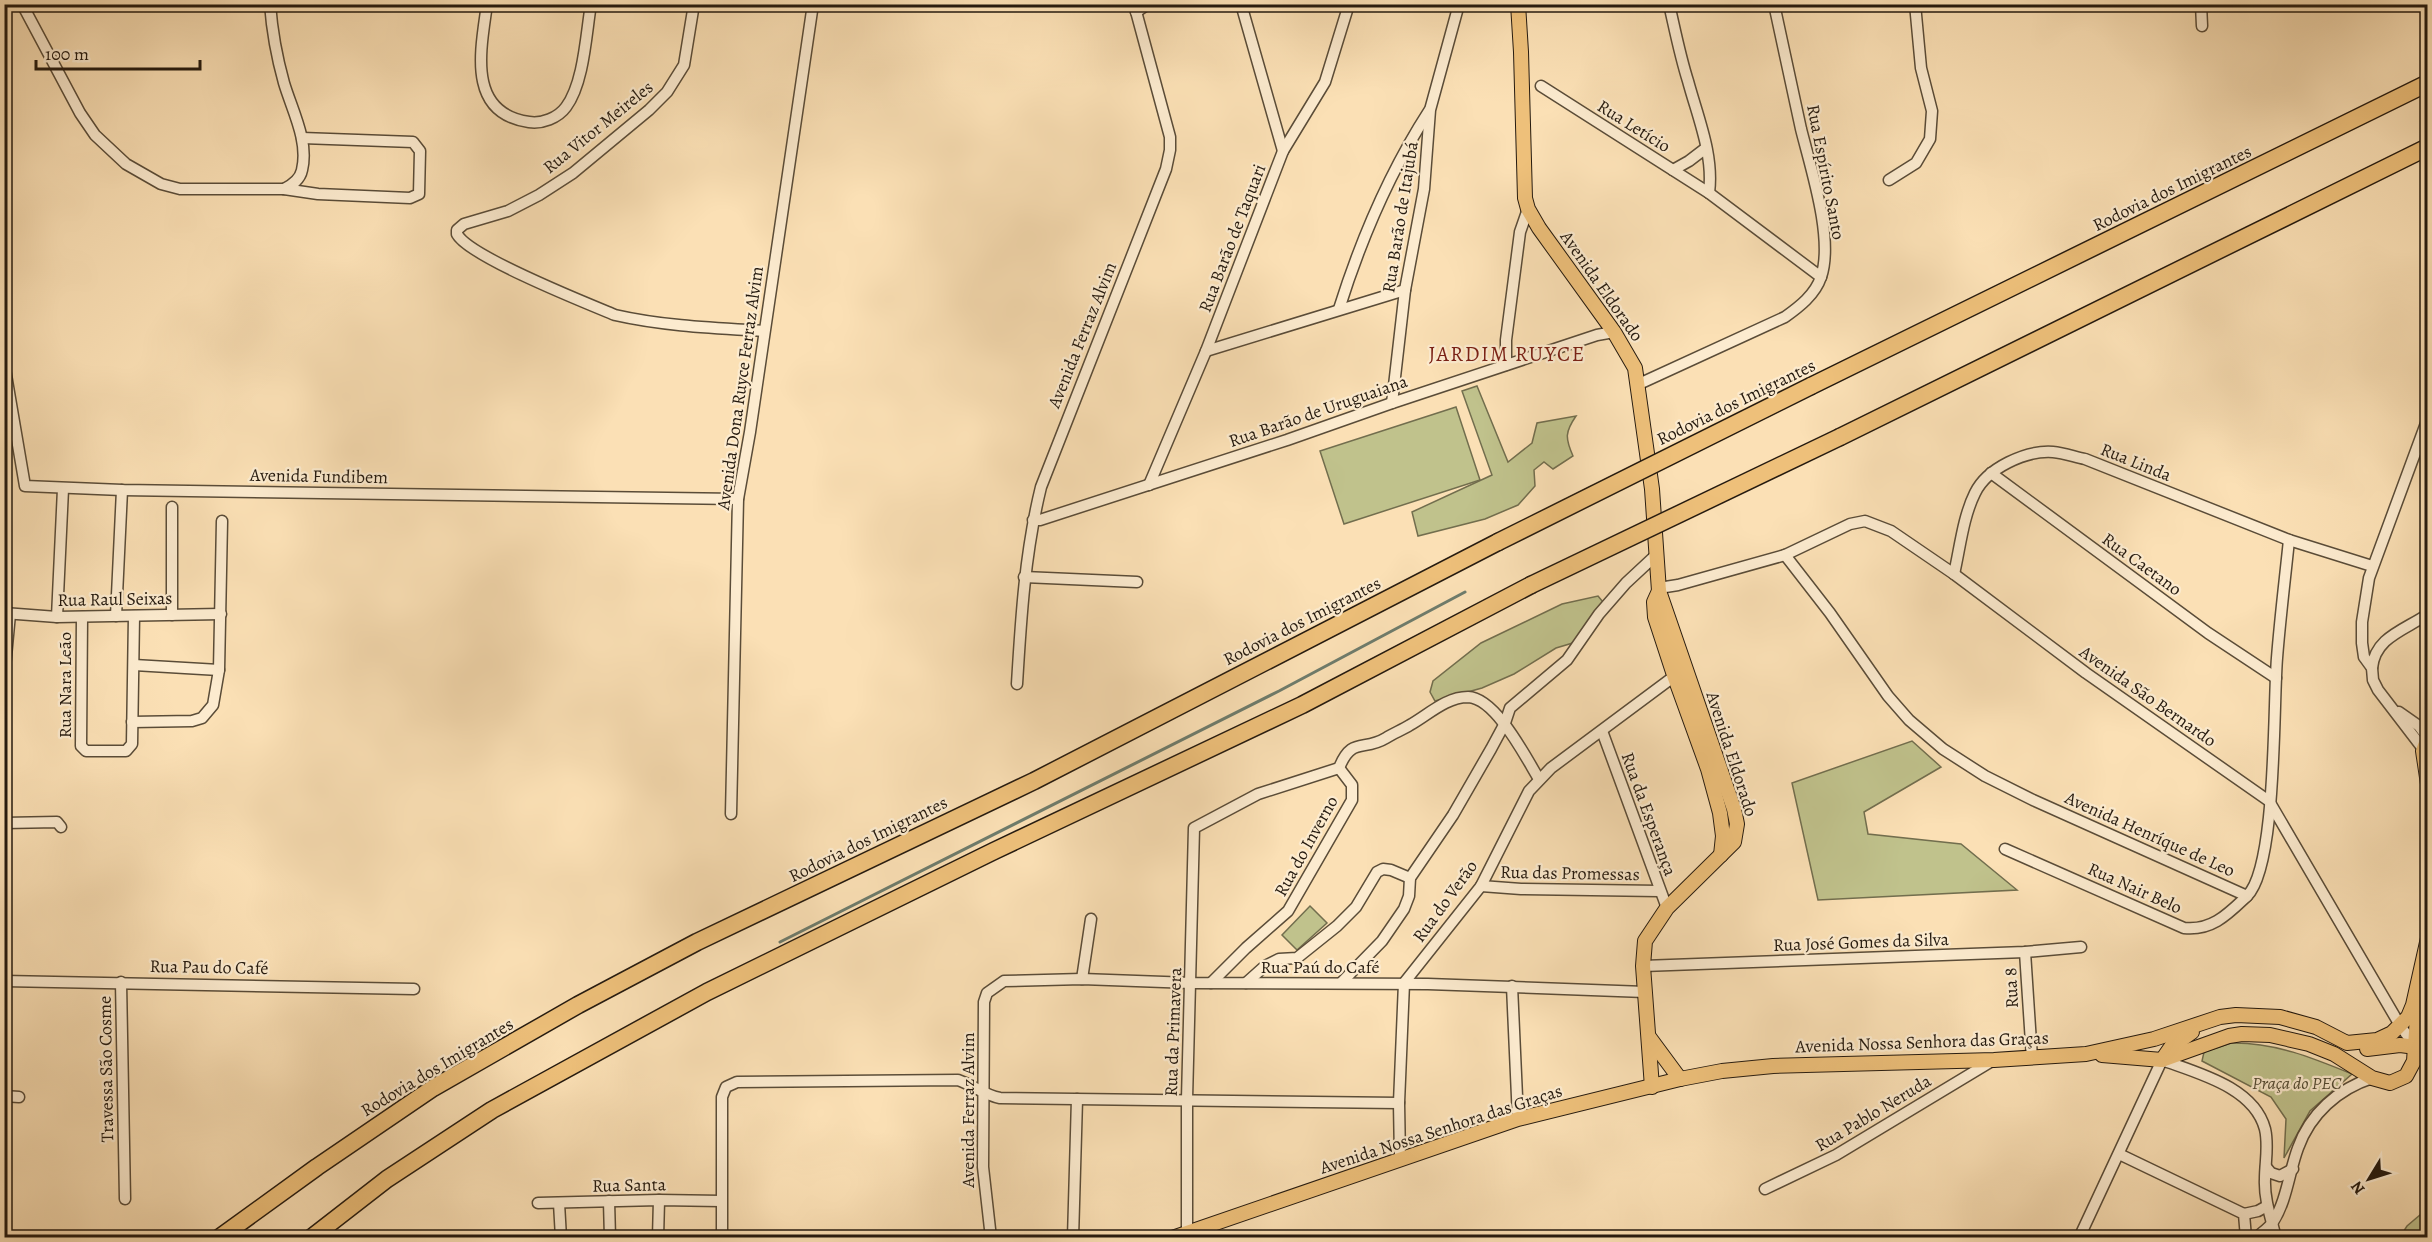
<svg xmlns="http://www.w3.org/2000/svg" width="2432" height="1242" font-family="Alegreya,serif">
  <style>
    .green { fill: #c0c28c; stroke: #726e4e; stroke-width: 1.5 }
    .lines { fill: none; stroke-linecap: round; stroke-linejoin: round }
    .stream { stroke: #6e7c6c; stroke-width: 3 }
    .minor-casing { stroke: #5a4c38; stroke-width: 13 }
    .major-casing { stroke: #251a0f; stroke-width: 16 }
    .highway-casing { stroke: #251a0f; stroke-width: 19 }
    .minor { stroke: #fcebcf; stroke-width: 10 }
    .major { stroke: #eec07a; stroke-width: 14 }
    .highway { stroke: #eec07a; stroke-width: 16 }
    .highway-bridge-casing { stroke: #251a0f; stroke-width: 19; stroke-linecap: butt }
    .highway-bridge { stroke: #eec07a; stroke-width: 16 }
    .labels { text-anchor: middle; stroke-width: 4.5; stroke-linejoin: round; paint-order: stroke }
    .street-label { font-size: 18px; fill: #251a0f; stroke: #fcebcf }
    .park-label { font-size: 18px; font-style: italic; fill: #544c34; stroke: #fcebcf }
    .quarter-label { font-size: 21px; letter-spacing: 1.5px; fill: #7a1f14; stroke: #fcebcf }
  </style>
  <rect width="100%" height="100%" fill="#fbe0b5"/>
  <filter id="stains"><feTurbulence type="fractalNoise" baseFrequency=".00333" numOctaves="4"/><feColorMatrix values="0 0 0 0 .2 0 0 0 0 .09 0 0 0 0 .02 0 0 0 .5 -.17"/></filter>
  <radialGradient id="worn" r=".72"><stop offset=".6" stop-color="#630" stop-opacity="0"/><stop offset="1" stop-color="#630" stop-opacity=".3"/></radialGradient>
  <g class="green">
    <path d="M1477,386L1508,462L1532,443L1537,423L1576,416C1565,432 1565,438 1573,456L1553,469L1544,462L1534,470L1535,486L1518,505L1485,519L1418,536L1412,512L1492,475L1462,391Z"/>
    <path d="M1456,407L1480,480L1344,524L1320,451Z"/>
    <path d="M1598,596L1603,602L1576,642L1556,648L1514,674L1482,688L1435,701L1430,692L1433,681L1481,643L1562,604Z"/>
    <path d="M1912,741L1941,767L1864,812L1868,834L1961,844L2017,890L1818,900L1792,783Z"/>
    <path d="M1310,906L1327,923L1297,950L1282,935Z"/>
    <path d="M2231,1043C2274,1042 2313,1058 2352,1074L2310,1111L2284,1158L2286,1119L2271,1097L2202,1061L2204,1052Z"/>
    <path d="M2427,1209V1237H2400L2407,1226Z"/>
  </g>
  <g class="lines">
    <path class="stream" d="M780,942L1279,691L1465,592"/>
    <defs>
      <g id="minor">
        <path d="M22,4L80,113L95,135L126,164L161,184L180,189H284L318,194L410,198L419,194L420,151L413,142L302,138"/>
        <path d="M270,4C272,31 277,58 284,83C292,110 309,141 302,170C300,180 292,185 284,189"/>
        <path d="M487,4C481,49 466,113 529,122C542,124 558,118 566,107C584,83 586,34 591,4"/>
        <path d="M694,4L684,65L667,92L649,110L573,173L539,195L508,211L464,224L457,230V234C468,256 586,303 615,315C663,326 714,328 764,331"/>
        <path d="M1241,4L1283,151"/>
        <path d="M1669,4C1675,30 1680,56 1688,81C1698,118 1714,155 1709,193"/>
        <path d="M2201,4L2202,26"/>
        <path d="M1136,12L1148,4"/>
        <path d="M1541,86L1709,193L1821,277"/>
        <path d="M1673,170L1689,161L1706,148"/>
        <path d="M1889,180L1916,163L1930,139L1932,111L1921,68L1915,4"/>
        <path d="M1339,309C1361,239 1389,173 1429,111"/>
        <path d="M1206,351L1405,290"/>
        <path d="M4,363L25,486L122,490L738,499"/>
        <path d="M1506,365V340L1520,232L1528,209"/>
        <path d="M1639,384L1785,317C1799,307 1815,295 1821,277C1834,239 1811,169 1801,129C1792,88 1783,46 1774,4"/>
        <path d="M1392,403L1405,290L1424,189L1430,110L1459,4"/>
        <path d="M1991,473L2208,633L2276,678"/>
        <path d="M1149,485L1206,351L1283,151L1325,82L1349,4"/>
        <path d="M172,507V615"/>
        <path d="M1033,520H1040L1287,440L1392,403L1597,335L1614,332"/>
        <path d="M1785,555L1830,613L1888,696L1909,720L1943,749L1985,776L2033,800L2247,896C2277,867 2273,706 2277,658C2280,619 2285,579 2289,540"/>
        <path d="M1954,574C1960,548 1963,517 1975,493C1987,468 2026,450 2053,452C2064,453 2075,457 2085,459L2289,540L2372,566"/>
        <path d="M1024,577L1137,582"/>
        <path d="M1659,588L1678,585L1785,555L1850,524L1865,521L1891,531L1954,574L2086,673L2269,801L2401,1027L2416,1047L2428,1049"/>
        <path d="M4,613L57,617L221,614"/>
        <path d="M116,616L122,490"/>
        <path d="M57,617L63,489"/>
        <path d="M82,617L81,746L86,751H126L132,744L134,616"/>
        <path d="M134,665L219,670"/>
        <path d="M2372,668C2375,637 2405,630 2428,614"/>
        <path d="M4,678L10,614"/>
        <path d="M1017,684C1021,617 1025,552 1041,487L1166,169L1170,150V137L1134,4"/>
        <path d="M2399,712L2419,726L2428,738"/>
        <path d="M132,722L192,721L202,718L213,705L219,670L222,521"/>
        <path d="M1602,731L1667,908"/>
        <path d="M2427,754L2378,690L2373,680L2372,668L2364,657L2362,643V622L2369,578L2428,418"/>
        <path d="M731,814L738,499L750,432L813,4"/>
        <path d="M4,823L57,822L61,827"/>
        <path d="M2005,849L2184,928C2212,931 2228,914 2247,896"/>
        <path d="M1481,886L1521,889L1659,891"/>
        <path d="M2025,952L2032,1058"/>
        <path d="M1643,966L2025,952L2081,947"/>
        <path d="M1082,979L1091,919"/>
        <path d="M4,981L414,989"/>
        <path d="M121,982L125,1199"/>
        <path d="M1211,983L1246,948L1288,911L1352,800V785L1339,768"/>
        <path d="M1246,983L1265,966L1279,959L1297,958L1337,926L1356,907L1377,872L1383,869L1391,870L1410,878"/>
        <path d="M1341,983L1382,941L1404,909L1409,896L1410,878L1453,815L1491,749L1505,723L1510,708L1567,660L1599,614L1626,583L1655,556"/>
        <path d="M1512,986L1518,1119"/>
        <path d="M4,1096L19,1097"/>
        <path d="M2119,1154L2244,1214L2246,1238"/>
        <path d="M1400,1159L1399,1103L1404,983L1481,886L1529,791L1551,768L1680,672"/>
        <path d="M2266,1167L2271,1173L2280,1176L2293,1169"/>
        <path d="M1765,1189L1836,1155L1992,1061"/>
        <path d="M609,1201L610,1238"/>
        <path d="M538,1203L659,1200L721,1201"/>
        <path d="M559,1203L561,1238"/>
        <path d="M2244,1214L2258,1211L2267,1206"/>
        <path d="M1187,1232V1099L1194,828L1258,794L1339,768C1352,736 1363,752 1386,738C1394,733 1402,730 1410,725C1428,715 1446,697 1468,697C1496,698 1526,758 1539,779"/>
        <path d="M658,1238L659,1200"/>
        <path d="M722,1238V1097L726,1087L737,1082L958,1080C973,1085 984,1095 1000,1098L1399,1103"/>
        <path d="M991,1238L983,1167L984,1002L987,993L1004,981L1082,979L1191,983L1428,984L1645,992"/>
        <path d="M1073,1238L1077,1099"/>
        <path d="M2079,1238L2162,1060C2197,1073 2254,1087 2265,1129C2269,1146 2265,1162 2265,1179C2264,1199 2271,1218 2276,1238"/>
        <path d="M2256,1238C2261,1233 2269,1228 2273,1222C2287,1200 2289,1172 2298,1148C2310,1114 2338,1089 2372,1078"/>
      </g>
      <g id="major">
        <path d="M1518,4L1521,52L1525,198L1528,209L1539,228L1614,332L1635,368L1652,489L1659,591L1734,809L1737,824L1734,842L1667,908L1645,941L1643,966L1652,1087"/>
        <path d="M1659,591L1654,602L1655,617L1674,675L1708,769L1720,813L1723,836L1721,855"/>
        <path d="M2428,738L2423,751L2428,784"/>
        <path d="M1649,1037L1680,1079"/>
        <path d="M2367,1049L2400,1045L2416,1047"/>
        <path d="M2102,1055L2162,1060L2229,1036L2242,1034L2270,1035L2309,1044L2334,1054L2372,1078L2390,1083L2406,1076L2414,1061L2418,1002"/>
        <path d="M2162,1060L2171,1047L2192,1032"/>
        <path d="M1172,1238L1518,1119L1680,1079L1722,1071L1773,1066L1994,1060L2086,1054L2154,1039L2220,1017L2236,1015L2280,1017L2316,1027L2347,1043L2377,1040L2392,1033L2408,1017L2413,1005L2428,938"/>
      </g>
      <g id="highway">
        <path d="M1811,386L2428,83"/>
        <path d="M1840,437L2428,147"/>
        <path d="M219,1238L317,1167L433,1088L578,1005L697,942L1034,781L1498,542"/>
        <path d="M311,1238L387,1179L492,1110L707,992L994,851L1302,705L1531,585"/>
      </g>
    </defs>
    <use href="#minor" class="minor-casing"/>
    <use href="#major" class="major-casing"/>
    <use href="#highway" class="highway-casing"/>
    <use href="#minor" class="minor"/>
    <use href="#major" class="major"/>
    <use href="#highway" class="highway"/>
    <defs>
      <g id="highway-bridge">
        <path d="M1498,542L1811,386"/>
        <path d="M1531,585L1840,437"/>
      </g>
    </defs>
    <use href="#highway-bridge" class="highway-bridge-casing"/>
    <use href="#highway-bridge" class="highway-bridge"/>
  </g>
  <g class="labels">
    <g class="street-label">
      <text transform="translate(1634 126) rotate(32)" y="6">Rua Letício</text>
      <text transform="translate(598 127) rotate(-39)" y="6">Rua Vitor Meireles</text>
      <text transform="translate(1826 172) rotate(79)" y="6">Rua Espírito Santo</text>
      <text transform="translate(2172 188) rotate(-26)" y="6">Rodovia dos Imigrantes</text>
      <text transform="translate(1400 217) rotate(-81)" y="6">Rua Barão de Itajubá</text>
      <text transform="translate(1232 238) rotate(-69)" y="6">Rua Barão de Taquari</text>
      <text transform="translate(1602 286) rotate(55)" y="6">Avenida Eldorado</text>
      <text transform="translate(1082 335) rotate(-68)" y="6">Avenida Ferraz Alvim</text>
      <text transform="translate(740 388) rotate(-82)" y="6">Avenida Dona Ruyce Ferraz Alvim</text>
      <text transform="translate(1736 402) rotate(-26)" y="6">Rodovia dos Imigrantes</text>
      <text transform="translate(1318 411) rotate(-19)" y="6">Rua Barão de Uruguaiana</text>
      <text transform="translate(2136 462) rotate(22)" y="6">Rua Linda</text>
      <text transform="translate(319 476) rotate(1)" y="6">Avenida Fundibem</text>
      <text transform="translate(2142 564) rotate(36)" y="6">Rua Caetano</text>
      <text transform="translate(115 599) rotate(-1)" y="6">Rua Raul Seixas</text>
      <text transform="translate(1302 621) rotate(-27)" y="6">Rodovia dos Imigrantes</text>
      <text transform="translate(65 685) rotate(-90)" y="6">Rua Nara Leão</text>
      <text transform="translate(2148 696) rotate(35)" y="6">Avenida São Bernardo</text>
      <text transform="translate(1732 754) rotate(72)" y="6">Avenida Eldorado</text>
      <text transform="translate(1649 814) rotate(70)" y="6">Rua da Esperança</text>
      <text transform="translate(2150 834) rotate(24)" y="6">Avenida Henríque de Leo</text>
      <text transform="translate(868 839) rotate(-26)" y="6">Rodovia dos Imigrantes</text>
      <text transform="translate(1306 846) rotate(-61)" y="6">Rua do Inverno</text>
      <text transform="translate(1570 873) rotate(1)" y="6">Rua das Promessas</text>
      <text transform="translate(2135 888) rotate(24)" y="6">Rua Nair Belo</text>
      <text transform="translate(1445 901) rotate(-54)" y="6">Rua do Verão</text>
      <text transform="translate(1861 942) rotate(-2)" y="6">Rua José Gomes da Silva</text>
      <text transform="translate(209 967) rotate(1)" y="6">Rua Pau do Café</text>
      <text x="1320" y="973">Rua Paú do Café</text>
      <text transform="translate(2011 988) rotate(-93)" y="6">Rua 8</text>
      <text transform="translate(1173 1032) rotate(-88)" y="6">Rua da Primavera</text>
      <text transform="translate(1922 1042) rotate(-2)" y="6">Avenida Nossa Senhora das Graças</text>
      <text transform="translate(437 1067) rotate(-31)" y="6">Rodovia dos Imigrantes</text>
      <text transform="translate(106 1069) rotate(-91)" y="6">Travessa São Cosme</text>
      <text transform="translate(968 1110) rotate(-90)" y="6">Avenida Ferraz Alvim</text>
      <text transform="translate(1873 1113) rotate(-31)" y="6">Rua Pablo Neruda</text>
      <text transform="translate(1441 1129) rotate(-18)" y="6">Avenida Nossa Senhora das Graças</text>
      <text transform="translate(629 1185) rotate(-1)" y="6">Rua Santa</text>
    </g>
    <g class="park-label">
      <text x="2297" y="1089">Praça do PEC</text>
    </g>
    <g class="quarter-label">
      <text x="1507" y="361">JARDIM RUYCE</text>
    </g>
  </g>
  <rect width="2432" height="1242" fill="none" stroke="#fbe0b5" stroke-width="24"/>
  <rect x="6" y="6" width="2420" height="1230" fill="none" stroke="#251a0f" stroke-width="3"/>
  <rect x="12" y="12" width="2408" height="1218" fill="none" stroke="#251a0f" stroke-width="1.5"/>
  <g transform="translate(2369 1179) rotate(232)" stroke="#fcebcf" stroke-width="4.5" paint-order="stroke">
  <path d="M0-4.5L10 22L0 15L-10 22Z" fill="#251a0f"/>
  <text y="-9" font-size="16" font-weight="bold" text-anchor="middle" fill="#251a0f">N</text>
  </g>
  <path d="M36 60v9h164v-9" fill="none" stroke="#251a0f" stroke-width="3"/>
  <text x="45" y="60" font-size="18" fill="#251a0f" stroke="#fcebcf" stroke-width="4.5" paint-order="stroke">100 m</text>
  <rect width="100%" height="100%" filter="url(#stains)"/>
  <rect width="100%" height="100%" fill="url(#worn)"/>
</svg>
